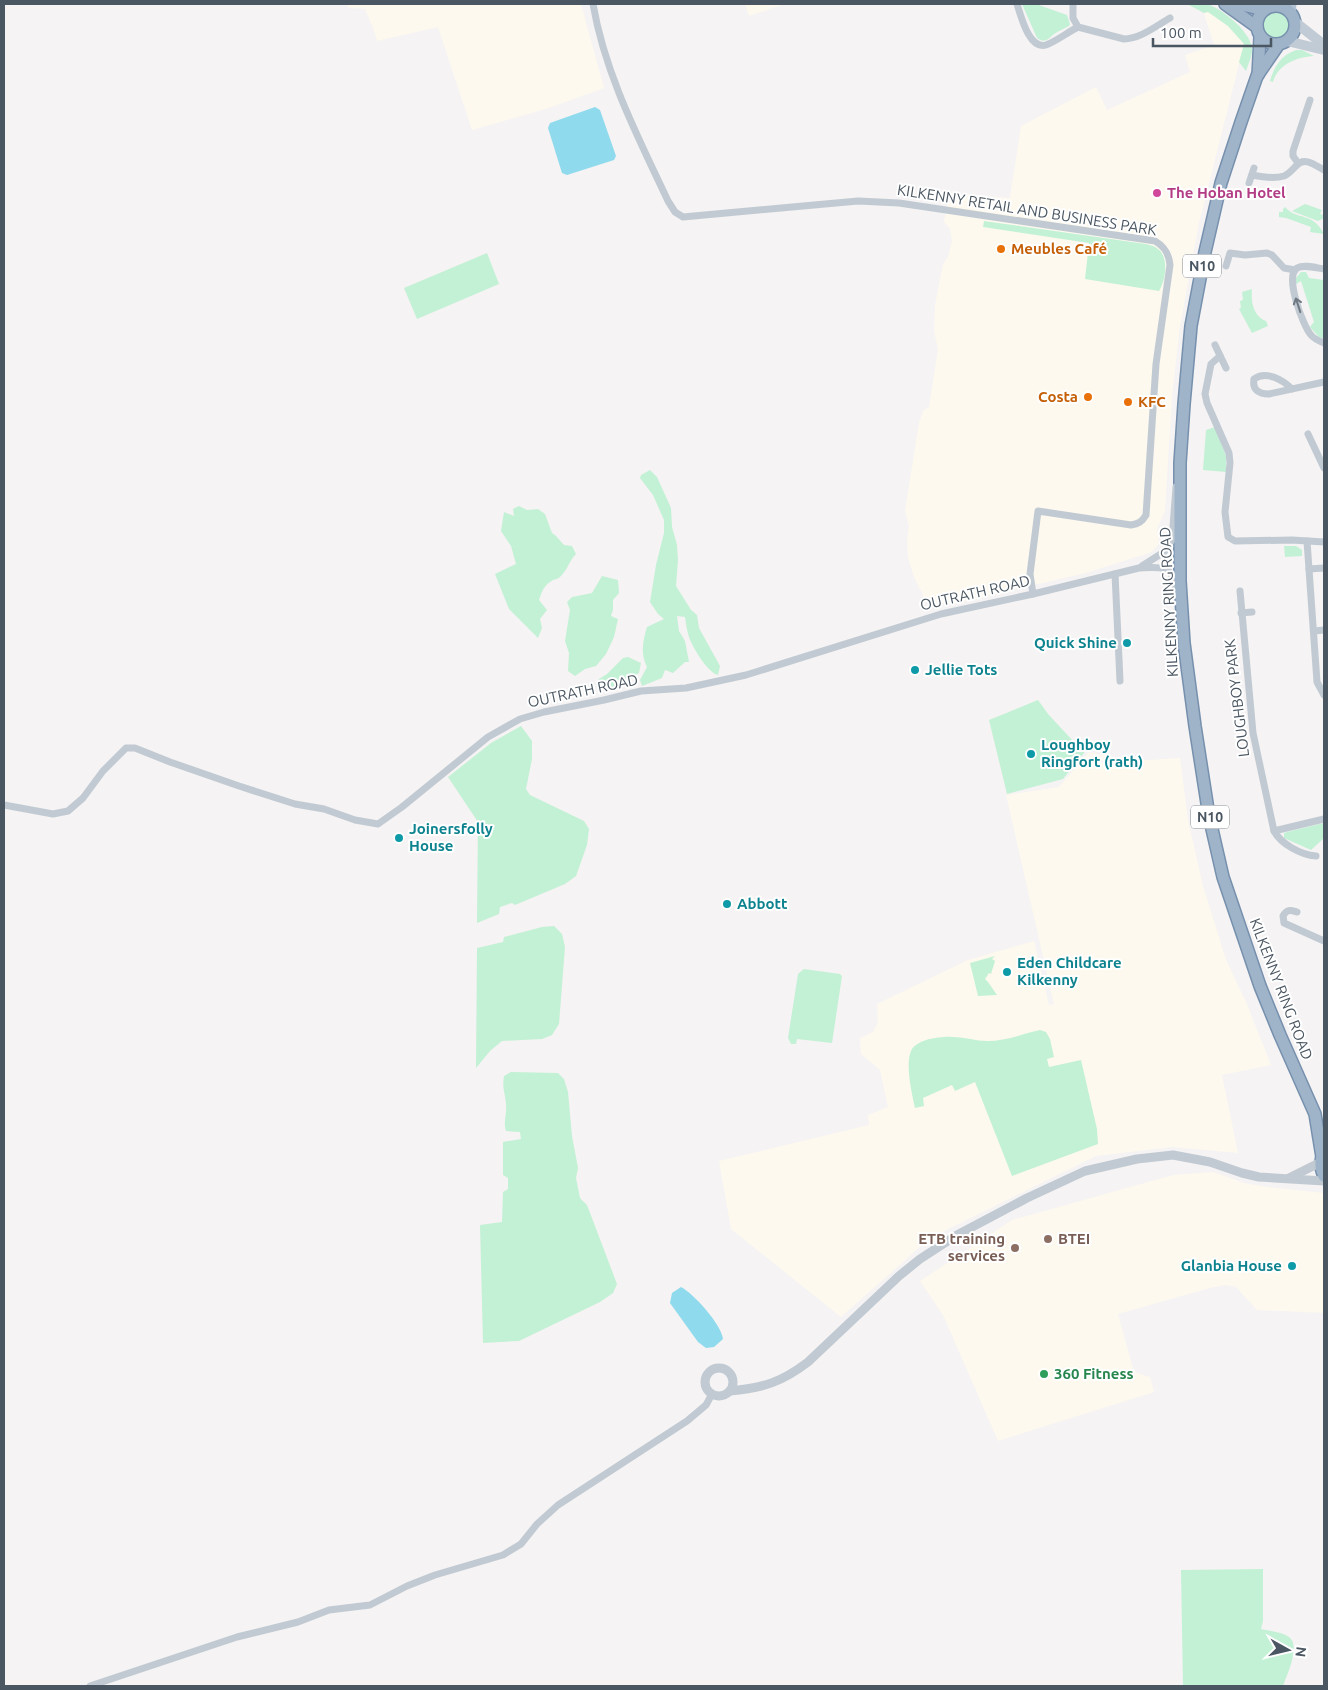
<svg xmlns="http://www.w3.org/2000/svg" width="1328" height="1690" font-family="Ubuntu,sans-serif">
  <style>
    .commercial { fill: #fdf9ef }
    .green { fill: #c3f1d5 }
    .water { fill: #90daee }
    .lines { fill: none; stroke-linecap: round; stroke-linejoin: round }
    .trunk-casing { stroke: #7690ad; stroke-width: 14 }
    .minor { stroke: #c1cad2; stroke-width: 7 }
    .tertiary { stroke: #c1cad2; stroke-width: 9 }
    .secondary { stroke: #c1cbd6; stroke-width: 10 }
    .primary { stroke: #b3c2d1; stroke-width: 11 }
    .trunk { stroke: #9fb4c9; stroke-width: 11 }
    .oneway { stroke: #6e7983 }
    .hotel-dot { fill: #d1479c; stroke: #fff; stroke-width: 2 }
    .food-dot { fill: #e8710a; stroke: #fff; stroke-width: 2 }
    .culture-dot { fill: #0f9aa8; stroke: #fff; stroke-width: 2 }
    .education-dot { fill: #8d6e63; stroke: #fff; stroke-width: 2 }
    .leisure-dot { fill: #2e9e5b; stroke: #fff; stroke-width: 2 }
    .labels { text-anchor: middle; stroke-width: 4; stroke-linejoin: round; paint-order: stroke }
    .shield { fill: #fff; stroke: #808990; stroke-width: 1 }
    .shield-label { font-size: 14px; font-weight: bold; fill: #4a5661 }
    .hotel-label { font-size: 15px; font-weight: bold; fill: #b23c85; stroke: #fff; text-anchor: start }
    .street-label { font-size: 15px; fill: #4a5661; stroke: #fff }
    .food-label { font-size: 15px; font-weight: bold; fill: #c56008; stroke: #fff; text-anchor: start }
    .culture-label { font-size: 15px; font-weight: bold; fill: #0d838f; stroke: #fff; text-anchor: start }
    .education-label { font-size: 15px; font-weight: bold; fill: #785e54; stroke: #fff; text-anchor: end }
    .leisure-label { font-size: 15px; font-weight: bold; fill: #27864d; stroke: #fff; text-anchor: start }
  </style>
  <rect width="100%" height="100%" fill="#f5f3f3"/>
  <g class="commercial">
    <path d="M346,4H581L604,88L549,108L472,130L438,27L377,41L374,30L365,9L349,8Z"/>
    <path d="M745,4H785L749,16Z"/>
    <path d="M1208,12L1228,26L1244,44L1199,223L1180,326L1172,396L1165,511L1157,529L1159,535L1158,545L1152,552L1086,573L953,604L924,602L922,593L914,577L908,557L907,541L909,526L905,511L919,423L923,411L929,407L938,349L934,331L935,305L943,264L948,257L952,241L950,229L944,222L948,194L1010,198L1021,126L1096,87L1107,110L1190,72L1185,55L1214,45L1204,13Z"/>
    <path d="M1089,752L1133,761L1180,758L1188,820L1203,886L1226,960L1246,1002L1271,1065L1222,1075L1238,1153L1172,1147L1096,1156L930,1238L841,1317L731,1229L719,1161L869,1125L868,1115L888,1107L880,1070L861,1054L860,1038L873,1032L878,1022L877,1004L968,960L1034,941L1049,1005L1054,1004L1006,795L1059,787Z"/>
    <path d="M1213,1172L1244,1183L1268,1187L1324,1193V1313L1257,1310L1236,1287L1226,1285L1210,1288L1118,1314L1133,1369L1137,1373L1150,1377L1154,1392L998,1441L943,1315L920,1281L1012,1220L1173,1175Z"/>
  </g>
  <g class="green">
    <path d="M1022,4H1036L1067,15L1070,24L1069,26C1064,29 1058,31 1054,34C1048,39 1045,44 1037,38Z"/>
    <path d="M1187,4C1194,4 1202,2 1207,4C1223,9 1254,34 1252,52C1251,58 1248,65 1246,71L1239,62L1244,44L1228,26L1208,12L1204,13Z"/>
    <circle cx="1276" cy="24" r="15"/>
    <path d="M1296,50H1302L1314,56C1297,57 1278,64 1273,82L1270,81C1274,67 1281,55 1296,50Z"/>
    <path d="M1305,204L1322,210L1320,214L1324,215V218L1318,221L1292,211Z"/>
    <path d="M1285,207C1297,221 1312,211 1324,234L1310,232L1311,227L1286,218L1279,217V212H1283V209Z"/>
    <path d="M984,221L1146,244C1149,245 1155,246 1158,249C1169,257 1166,280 1159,291L1085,279L1089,243L983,227Z"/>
    <path d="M487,253L499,284L417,319L404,288Z"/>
    <path d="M1301,272H1306L1309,278L1324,280V339L1319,337L1310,327L1314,322L1301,281L1296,284V278Z"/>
    <path d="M1252,289C1251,302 1253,316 1266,321L1268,326L1252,333L1239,309L1241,308L1240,301L1243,300L1242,292Z"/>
    <path d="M1215,427L1226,456V472L1203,470L1206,430Z"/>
    <path d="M650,470L657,477L671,508L672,527L677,545L678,560L676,586L691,610L697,615L699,628L720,666L718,675C707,672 693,648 689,637C687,631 686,624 685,617L677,616L679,631L685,641L689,662H685L673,673L665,670L662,678L642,686L640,680L647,667C640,653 643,641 647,627L664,619L658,614L650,602L656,565L664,533V520L653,495L640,478L641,475Z"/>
    <path d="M519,506L527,510L538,509L545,514L552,533L556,536L564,545L572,546L576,554C569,561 567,571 560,577C558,579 555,579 553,580C544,585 542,591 539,600L547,610L540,619L542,628L538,638L509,609L495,574L516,564L511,546L501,531L504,512L514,516L513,509Z"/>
    <path d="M1284,546H1296L1302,550V556L1285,557Z"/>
    <path d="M602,576L618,580L619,593L613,600V610L611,616L618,619L614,637L606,654L596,666L585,669L575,676L568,671L569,653L565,641L570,610L567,602L572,597L592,593Z"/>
    <path d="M628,657L641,663L639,673C633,676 631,681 626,684C620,688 609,689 602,691L596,686L599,679L607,674L623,658Z"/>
    <path d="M1038,700L1048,714L1074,742L1088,748L1063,779L1007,794L989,720Z"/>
    <path d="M521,726L532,741V759L526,789L530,795L584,821L589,829L587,845L576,876L565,884L515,905L512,903L500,907L499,914L477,923L478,822L448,777L491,743Z"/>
    <path d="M1324,823V838L1311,850L1284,838V833L1287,832Z"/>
    <path d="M554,926L562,934L565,947L559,1024L552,1035L542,1039L502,1041L490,1051L476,1068L477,948L503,942L504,937L542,927Z"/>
    <path d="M995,956L992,959L995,961L991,974L989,973L985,979L988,982L997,995L978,996L970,963Z"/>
    <path d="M804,969L840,974L842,976L832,1043L797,1039L796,1044H791L788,1038L798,974Z"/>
    <path d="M1040,1030L1046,1032L1050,1039L1054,1057L1047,1059L1049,1067L1081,1060L1097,1129L1098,1144L1012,1176L975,1082L955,1091L952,1085L923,1098L924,1106L915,1108C912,1094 905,1065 911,1051C916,1039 942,1036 953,1037C965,1037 976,1041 987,1041C1006,1041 1022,1034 1040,1030Z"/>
    <path d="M511,1072L558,1073L564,1079L568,1092L572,1136L578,1168L576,1178L580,1198L587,1205L617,1284L613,1293L600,1302L519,1341L483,1343L480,1225L502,1222L503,1192L508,1189V1178L503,1175V1142L521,1139L520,1132L506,1131C503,1122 507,1114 506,1104C505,1092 502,1089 504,1076Z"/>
    <path d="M1263,1569V1621L1261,1629C1269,1631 1282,1632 1289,1637C1301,1646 1287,1674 1283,1686H1183L1181,1570Z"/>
  </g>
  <g class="water">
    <path d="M595,107L600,110L616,156L614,160L567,175L562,173L548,128L550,123Z"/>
    <path d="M681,1287C694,1294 721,1324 723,1339L714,1347L706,1348L698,1342L670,1303L672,1293Z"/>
  </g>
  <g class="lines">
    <defs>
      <g id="trunk">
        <path d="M1225,4L1257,27"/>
        <path d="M1238,4L1264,10"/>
        <circle cx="1276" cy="25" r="19"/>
        <path d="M1279,44L1257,76L1241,122L1221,183L1205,252L1191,326L1184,404L1180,463V581L1184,643L1195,726L1209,816L1223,877L1260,986L1280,1035L1315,1114L1322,1157"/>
        <path d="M1258,75L1260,37"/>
        <path d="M1324,1153C1320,1160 1320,1168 1324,1176"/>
      </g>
    </defs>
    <use href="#trunk" class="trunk-casing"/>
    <g class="minor">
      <path d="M593,4C605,74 638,137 668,201L675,212L683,217L858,201L899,203L1155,241C1165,247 1169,254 1170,265L1156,364L1146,515C1142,522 1138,524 1131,525L1038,511L1030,574L1033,594"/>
      <path d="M1017,4C1021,16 1029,50 1046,45C1057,41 1068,32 1078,27"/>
      <path d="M1073,4V18L1078,27L1124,39C1140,39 1156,26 1170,18"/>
      <path d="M1298,163L1293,156V151L1310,100"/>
      <path d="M1252,175C1262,177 1274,179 1284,176C1289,174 1292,170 1296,166C1304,156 1315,165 1324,170"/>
      <path d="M1249,183L1254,168"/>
      <path d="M1226,266L1230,253L1245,255L1267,253L1272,255L1284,268L1295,270"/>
      <path d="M1324,269C1317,268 1304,264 1297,268C1284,276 1303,326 1311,335C1314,339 1319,341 1324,343"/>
      <path d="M1215,345L1226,368"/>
      <path d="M1220,356L1211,364L1205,394L1207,403L1229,453L1230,463L1225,512L1228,537L1235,541L1292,540L1324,542"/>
      <path d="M1292,389C1283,380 1266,370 1254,379C1252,390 1259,394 1269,394L1324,382"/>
      <path d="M1308,434L1324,468"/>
      <path d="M1307,541L1317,682L1324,695"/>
      <path d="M1142,566L1164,552L1172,540L1176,487"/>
      <path d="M1309,569L1324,568"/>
      <path d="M1115,574L1120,681"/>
      <path d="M1240,591L1253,733L1274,831C1281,844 1301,855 1316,856"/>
      <path d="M1241,613L1252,612"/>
      <path d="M1314,631L1324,630"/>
      <path d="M4,805L53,814L68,811L83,798L103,771L126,748H135L170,762L239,786L295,804L324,809L355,820L378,824L402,807L488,737L520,719L544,712L604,700L641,691L686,688L746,675L941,614L1033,594L1139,568C1158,567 1174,564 1175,588"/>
      <path d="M1274,831L1324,819"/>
      <path d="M1297,912C1290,910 1287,909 1283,916L1284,923L1324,941"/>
      <path d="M90,1686L237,1637L298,1622L329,1610L370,1605L407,1586L435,1575L503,1555L521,1544L537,1524L558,1505L687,1421L706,1405L712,1394"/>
    </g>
    <g class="tertiary">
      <path d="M1289,1178L1321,1162"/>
      <circle cx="719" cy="1382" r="14"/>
      <path d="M730,1391C763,1388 782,1382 808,1362L899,1276L920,1259L957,1235L1027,1198L1085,1171L1137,1159L1173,1155L1210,1162L1242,1173L1259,1177L1324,1181"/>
    </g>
    <g class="secondary">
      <path d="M1295,22L1324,45"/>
      <path d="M1287,41L1324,50"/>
    </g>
    <g class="primary">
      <path d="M1272,6L1274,4"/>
      <path d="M1290,12L1291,4"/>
    </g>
    <use href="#trunk" class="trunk"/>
  </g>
  <defs><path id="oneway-shaft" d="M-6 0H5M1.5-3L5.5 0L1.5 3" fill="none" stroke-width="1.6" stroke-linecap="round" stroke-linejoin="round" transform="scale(1.25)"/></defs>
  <use class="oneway" href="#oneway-shaft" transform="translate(1298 305) rotate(-108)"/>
  <circle class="hotel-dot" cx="1157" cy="193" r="5"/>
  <g class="food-dot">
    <circle cx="1001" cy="249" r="5"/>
    <circle cx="1088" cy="397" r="5"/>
    <circle cx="1128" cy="402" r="5"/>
  </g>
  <g class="culture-dot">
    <circle cx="1127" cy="643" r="5"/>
    <circle cx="915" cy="670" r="5"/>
    <circle cx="1031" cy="754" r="5"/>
    <circle cx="399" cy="838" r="5"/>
    <circle cx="727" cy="904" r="5"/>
    <circle cx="1007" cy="972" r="5"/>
    <circle cx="1292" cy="1266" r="5"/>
  </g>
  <g class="education-dot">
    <circle cx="1048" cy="1239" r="5"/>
    <circle cx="1015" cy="1248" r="5"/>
  </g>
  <circle class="leisure-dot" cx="1044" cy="1374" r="5"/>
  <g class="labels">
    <g class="shield">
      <rect x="1183" y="254.5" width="38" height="23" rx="4"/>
      <rect x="1191" y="805.5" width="38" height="23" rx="4"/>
    </g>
    <g class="shield-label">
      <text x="1202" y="271">N10</text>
      <text x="1210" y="822">N10</text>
    </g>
    <g class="hotel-label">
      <text x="1167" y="198">The Hoban Hotel</text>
    </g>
    <g class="street-label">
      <text transform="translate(1027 210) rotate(9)" y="5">KILKENNY RETAIL AND BUSINESS PARK</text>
      <text transform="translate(975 593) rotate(-13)" y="5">OUTRATH ROAD</text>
      <text transform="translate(1169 602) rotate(-93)" y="5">KILKENNY RING ROAD</text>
      <text transform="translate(583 691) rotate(-12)" y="5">OUTRATH ROAD</text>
      <text transform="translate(1237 698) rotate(-97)" y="5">LOUGHBOY PARK</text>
      <text transform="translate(1281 989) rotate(69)" y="5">KILKENNY RING ROAD</text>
    </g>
    <g class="food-label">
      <text x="1011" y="254">Meubles Café</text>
      <text x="1078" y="402" text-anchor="end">Costa</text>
      <text x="1138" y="407">KFC</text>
    </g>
    <g class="culture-label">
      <text x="1117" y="648" text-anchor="end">Quick Shine</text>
      <text x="925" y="675">Jellie Tots</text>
      <text x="1041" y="750">Loughboy<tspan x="1041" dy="17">Ringfort (rath)</tspan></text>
      <text x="409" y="834">Joinersfolly<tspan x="409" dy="17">House</tspan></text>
      <text x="737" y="909">Abbott</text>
      <text x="1017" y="968">Eden Childcare<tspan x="1017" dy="17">Kilkenny</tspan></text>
      <text x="1282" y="1271" text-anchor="end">Glanbia House</text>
    </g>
    <g class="education-label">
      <text x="1005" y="1244">ETB training<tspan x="1005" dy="17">services</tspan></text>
      <text x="1058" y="1244" text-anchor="start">BTEI</text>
    </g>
    <g class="leisure-label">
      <text x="1054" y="1379">360 Fitness</text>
    </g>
  </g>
  <rect width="1328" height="1690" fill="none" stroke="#4a5661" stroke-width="10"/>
  <g transform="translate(1288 1650) rotate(98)" stroke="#ffffff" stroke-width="4" paint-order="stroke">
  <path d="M0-4L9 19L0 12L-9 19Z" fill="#4a5661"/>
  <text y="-8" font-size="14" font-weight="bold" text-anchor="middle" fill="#4a5661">N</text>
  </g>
  <path d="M1153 38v8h118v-8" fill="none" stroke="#4a5661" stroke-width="2.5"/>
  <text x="1160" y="38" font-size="15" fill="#4a5661" stroke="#ffffff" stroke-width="4" paint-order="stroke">100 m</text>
</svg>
